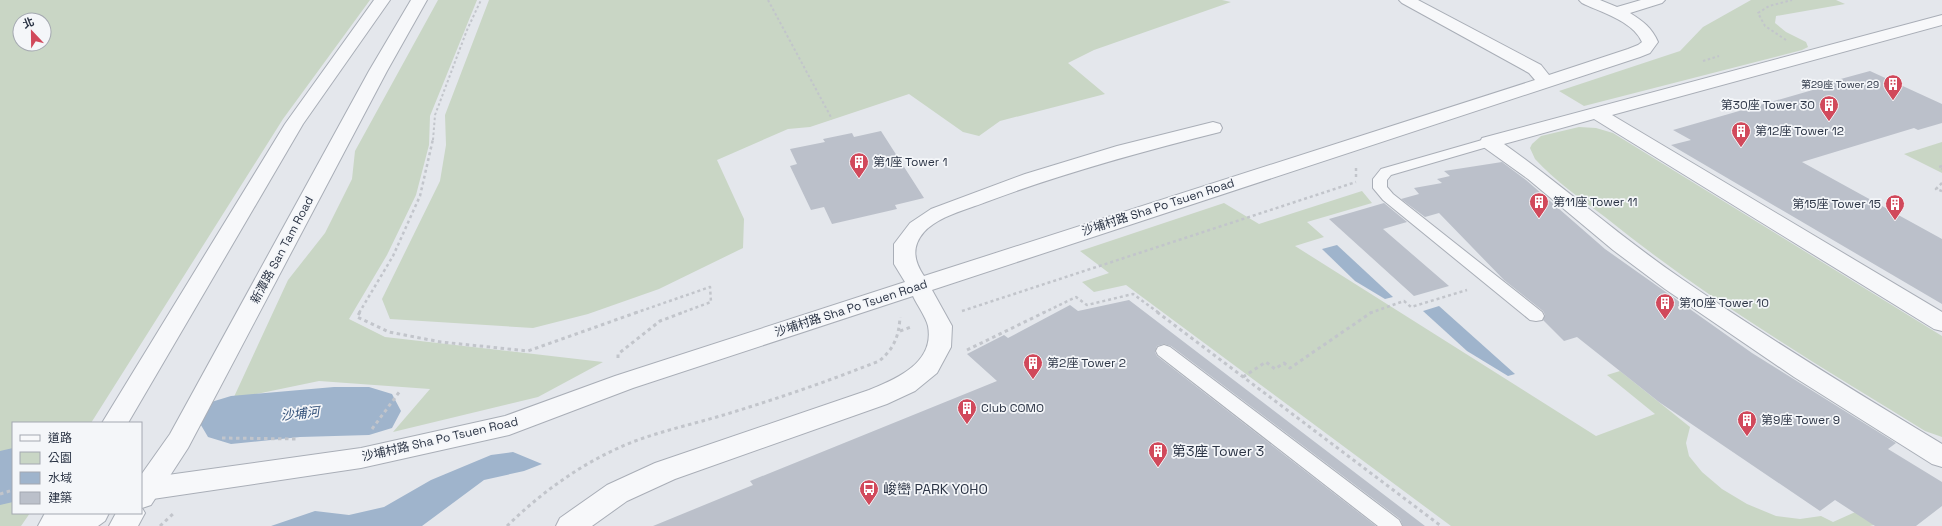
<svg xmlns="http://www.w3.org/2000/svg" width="1942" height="526" font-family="'Space Grotesk','Noto Sans TC',sans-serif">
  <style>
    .green { fill: #c9d6c5; fill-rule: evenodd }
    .water { fill: #9fb4cc }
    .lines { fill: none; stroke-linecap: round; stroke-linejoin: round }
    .river { fill: #9fb4cc; fill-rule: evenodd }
    .building { fill: #bbc0ca }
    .service-casing { stroke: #a9aeb7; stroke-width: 2 }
    .minor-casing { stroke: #a9aeb7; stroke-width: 2 }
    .tertiary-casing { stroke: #a9aeb7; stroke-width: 2 }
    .path-far2 { stroke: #c2c5cb; stroke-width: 2; stroke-dasharray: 2.5 2.5; stroke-linecap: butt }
    .path-far1 { stroke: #c2c5cb; stroke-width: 2.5; stroke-dasharray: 3 3; stroke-linecap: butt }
    .path { stroke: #c2c5cb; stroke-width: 3; stroke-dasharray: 3.5 3.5; stroke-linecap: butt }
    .service { fill: #f7f8fa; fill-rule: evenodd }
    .minor { fill: #f7f8fa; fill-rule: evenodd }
    .tertiary { fill: #f7f8fa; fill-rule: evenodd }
    .labels { text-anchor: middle; stroke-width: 3.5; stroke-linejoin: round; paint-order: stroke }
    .far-poi-label { font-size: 10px; fill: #2b3445; stroke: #f4f6f9; text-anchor: end }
    .poi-label { font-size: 12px; fill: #2b3445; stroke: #f4f6f9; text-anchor: start }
    .street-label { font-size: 12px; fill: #2b3445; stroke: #f4f6f9 }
    .water-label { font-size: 13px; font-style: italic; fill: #34527a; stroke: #f4f6f9 }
    .near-poi-label { font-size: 14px; fill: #2b3445; stroke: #f4f6f9; text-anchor: start }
  </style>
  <rect width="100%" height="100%" fill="#e4e7ec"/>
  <g class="green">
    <path d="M0,0H370L283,119L91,423H13V454L0,457ZM20,20H44V44H20Z"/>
    <path d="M438,0H477L430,116L429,145L416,195L387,255L349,319L385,337L603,362L538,397L393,432L430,389L319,381L233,399L288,280L325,233L352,179L355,151Z"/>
    <path d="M489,0H1222L1231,2L1094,50L1068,63L1105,94L1000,121L979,136L963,132L909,94L810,127L788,129L717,160L744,219L743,248L659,289L588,314L533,328L390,319L382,299L440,181L446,145L445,115Z"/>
    <path d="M1751,0H1836L1845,4L1776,16L1775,23L1786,32L1806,42L1808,47L1802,50L1584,106L1559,91L1680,51L1703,27Z"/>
    <path d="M1579,127L1596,128L1613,133L1942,336V437L1925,431C1816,364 1705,298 1605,217C1581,199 1555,181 1535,159L1530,148L1532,144L1541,136Z"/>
    <path d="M1942,142V173L1904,154Z"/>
    <path d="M1362,191L1372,203L1307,222L1324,237L1295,246L1596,436L1655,414L1607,375L1620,371L1690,427L1686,443L1689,456L1702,472L1722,489L1747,504L1776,516L1800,519L1821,516L1833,522L1862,509L1883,523L1870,526H1451L1126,285L1094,292L1082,282L1109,273L1080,251L1224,203L1259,224Z"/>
    <path d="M13,498V513H30L21,526H0V502Z"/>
  </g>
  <g class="water">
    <path d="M1337,245L1393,297L1385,299L1355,281L1322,249Z"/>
    <path d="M1439,306L1515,374L1508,376L1467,351L1423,311Z"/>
    <path d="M513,452L542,464L524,471L484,480L422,526H271L315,511L349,515L384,507L431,480L491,455Z"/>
  </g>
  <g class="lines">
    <g class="river">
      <path d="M334,387H369L392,394L401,411L392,428L369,435L300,437L231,444L208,437L198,420L208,403L231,396Z"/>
      <path d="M13,448V502L0,505V451Z"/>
    </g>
  </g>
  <g class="building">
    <path d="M1870,71L1942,104V123L1918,130L1914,128L1802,162L1942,239V304L1671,145L1691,140L1673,130L1830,85L1826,83Z"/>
    <path d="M881,131L924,198L895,205L897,209L832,224L824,207L811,210L790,166L797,164L790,149L825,142L823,139L852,133L854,137Z"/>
    <path d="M1502,162L1526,180L1605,249L1752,353L1896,443L1888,449L1942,482V506L1916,526H1875L1835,500L1820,511L1659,402L1577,337L1564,341L1543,320L1545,315L1543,311L1504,280L1439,213L1425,217L1401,199L1419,194L1414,188L1442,183L1437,179L1450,176L1444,171Z"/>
    <path d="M1384,203L1407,222L1383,229L1449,286L1414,296L1329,219Z"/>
    <path d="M1129,300L1425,526H1403L1400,519L1171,346L1164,344L1157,346L1155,352L1157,356L1376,526H653L753,485L750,481L997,381L967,354L1004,335L1008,338L1070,305L1078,311Z"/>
  </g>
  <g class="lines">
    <defs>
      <g id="service">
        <path d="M1489,138L1494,139L1495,142L1494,145L1391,175L1387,180V187L1393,194L1542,312L1544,316L1542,320L1536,321L1530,320L1383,200L1373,188V179L1381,169Z"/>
        <path d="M1164,345L1170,347L1399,520L1402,526H1378L1158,355L1156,351L1158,347Z"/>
      </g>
      <g id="minor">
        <path d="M1399,0H1418L1541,65L1549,75L1628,49L1638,45L1642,42C1633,21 1600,12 1582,3L1579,0H1600L1617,7L1641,0H1665L1662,3L1630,13C1643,21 1652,28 1658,42L1650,53L1640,57L932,290L952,326L951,347L937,373L915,391L887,404L675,479L627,501L592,526H556L560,518L607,485L655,463L869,390C896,379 935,363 928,326C926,317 917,305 913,296L633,388L509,435L361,468L146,500L141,498V480L146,478L361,448L505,416L615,376L905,282L894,264V244L910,223L931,209L1025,174L1117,146L1213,122L1220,124L1222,128L1220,132C1140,152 1063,173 986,202C966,210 939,216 924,232C911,247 914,261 924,276L1535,80L1529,73L1402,3Z"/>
        <path d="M1942,15V25L1612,115L1942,312V331L1934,329L1594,119L1504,144C1565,187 1620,237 1682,279C1766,337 1854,391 1942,444V467L1932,464L1794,377L1665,289L1613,250L1528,179L1482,146L1480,142L1482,138Z"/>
      </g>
      <g id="tertiary">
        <path d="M374,0H390L303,124L128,423H102L285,124Z"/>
        <path d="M411,0H427L387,71L188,448L151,505L142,508L145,513L138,526H109L116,513H141V475L170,434L369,71Z"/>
        <path d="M45,513H109L105,521L98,526H38Z"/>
      </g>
    </defs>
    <use href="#service" class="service-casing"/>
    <use href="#minor" class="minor-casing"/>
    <use href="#tertiary" class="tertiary-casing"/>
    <g class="path-far2">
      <path d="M768,0L832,119"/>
      <path d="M1786,40L1765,26L1758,13L1769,6L1792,0"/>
      <path d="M1703,61L1719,56"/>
      <path d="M433,140L435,115L467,30L481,0"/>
    </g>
    <g class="path-far1">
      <path d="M1942,166L1939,167L1942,169"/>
      <path d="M1356,168V179"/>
      <path d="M1942,183L1936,189L1942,191"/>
      <path d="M962,311L1356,182"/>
      <path d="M359,313L393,256L420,196L433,139"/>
      <path d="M635,313L710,287L711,302L681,313"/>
      <path d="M1043,313L1076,297L1087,305L1133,294L1159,313"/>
      <path d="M1370,313L1404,301L1411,307L1467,290"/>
    </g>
    <g class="path">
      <path d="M360,312L357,317L389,332L441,342L528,351L638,312"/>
      <path d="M1157,312L1441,526"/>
      <path d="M900,331L911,327"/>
      <path d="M967,350L1045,312"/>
      <path d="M618,358V354L660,321L684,312"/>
      <path d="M1243,377L1266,362L1275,369L1284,363L1290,368L1372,312"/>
      <path d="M372,429L400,391"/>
      <path d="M222,438L298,439"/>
      <path d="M0,494L13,490"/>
      <path d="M160,526L174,513"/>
      <path d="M507,526C544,490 586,460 635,441C665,430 697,423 727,414C779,398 829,381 879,361C894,349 899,336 900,317"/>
    </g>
    <use href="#service" class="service"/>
    <use href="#minor" class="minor"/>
    <use href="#tertiary" class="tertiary"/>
  </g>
  <defs>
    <symbol id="building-pin" viewBox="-11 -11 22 30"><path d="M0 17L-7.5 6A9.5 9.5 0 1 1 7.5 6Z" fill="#d1495b" stroke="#f4f6f9"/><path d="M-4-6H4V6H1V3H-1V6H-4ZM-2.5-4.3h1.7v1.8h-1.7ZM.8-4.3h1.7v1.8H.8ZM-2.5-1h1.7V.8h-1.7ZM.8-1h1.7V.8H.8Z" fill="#fff"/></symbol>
    <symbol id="bus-pin" viewBox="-11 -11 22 30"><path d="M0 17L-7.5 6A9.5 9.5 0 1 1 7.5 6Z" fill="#d1495b" stroke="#f4f6f9"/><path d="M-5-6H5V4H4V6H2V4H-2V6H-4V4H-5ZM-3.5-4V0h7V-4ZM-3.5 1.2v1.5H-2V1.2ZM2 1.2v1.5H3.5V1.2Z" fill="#fff"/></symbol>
  </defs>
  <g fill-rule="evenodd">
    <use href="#building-pin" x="1882" y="73" width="22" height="30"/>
    <use href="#building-pin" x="1818" y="94" width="22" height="30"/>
    <use href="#building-pin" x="1730" y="120" width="22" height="30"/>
    <use href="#building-pin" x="848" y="151" width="22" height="30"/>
    <use href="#building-pin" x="1528" y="191" width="22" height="30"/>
    <use href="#building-pin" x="1884" y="193" width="22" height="30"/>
    <use href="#building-pin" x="1654" y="292" width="22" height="30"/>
    <use href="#building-pin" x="1022" y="352" width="22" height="30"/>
    <use href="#building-pin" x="956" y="397" width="22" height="30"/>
    <use href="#building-pin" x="1736" y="409" width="22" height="30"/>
    <use href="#building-pin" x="1147" y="440" width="22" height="30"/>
    <use href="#bus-pin" x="858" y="478" width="22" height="30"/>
  </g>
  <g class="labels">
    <g class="far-poi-label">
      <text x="1879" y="88">第29座 Tower 29</text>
    </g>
    <g class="poi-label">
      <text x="1815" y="109" text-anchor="end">第30座 Tower 30</text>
      <text x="1755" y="135">第12座 Tower 12</text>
      <text x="873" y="166">第1座 Tower 1</text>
      <text x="1553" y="206">第11座 Tower 11</text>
      <text x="1881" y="208" text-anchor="end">第15座 Tower 15</text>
      <text x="1679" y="307">第10座 Tower 10</text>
      <text x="1047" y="367">第2座 Tower 2</text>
      <text x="981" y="412">Club COMO</text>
      <text x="1761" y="424">第9座 Tower 9</text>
    </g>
    <g class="street-label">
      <text transform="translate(1158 207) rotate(-18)" y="4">沙埔村路 Sha Po Tsuen Road</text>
      <text transform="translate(282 250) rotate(-62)" y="4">新潭路 San Tam Road</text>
      <text transform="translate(851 308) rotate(-18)" y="4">沙埔村路 Sha Po Tsuen Road</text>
      <text transform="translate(440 439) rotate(-13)" y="4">沙埔村路 Sha Po Tsuen Road</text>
    </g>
    <g class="water-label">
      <text transform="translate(300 413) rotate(-6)" y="5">沙埔河</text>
    </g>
    <g class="near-poi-label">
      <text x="1172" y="456">第3座 Tower 3</text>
      <text x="883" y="494">峻巒 PARK YOHO</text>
    </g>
  </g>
  <rect x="12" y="422" width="130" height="92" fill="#f4f6f9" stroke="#a4a8b1"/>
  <rect x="20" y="435" width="20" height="6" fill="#f7f8fa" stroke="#a4a8b1"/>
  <text x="48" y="442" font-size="12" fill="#2b3445">道路</text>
  <rect x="20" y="452" width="20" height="12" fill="#c9d6c5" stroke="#a4a8b1"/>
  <text x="48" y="462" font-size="12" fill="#2b3445">公園</text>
  <rect x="20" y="472" width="20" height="12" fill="#9fb4cc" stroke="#a4a8b1"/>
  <text x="48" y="482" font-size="12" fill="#2b3445">水域</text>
  <rect x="20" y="492" width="20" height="12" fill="#bbc0ca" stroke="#a4a8b1"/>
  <text x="48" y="502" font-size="12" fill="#2b3445">建築</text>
  <g transform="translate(32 32) rotate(338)"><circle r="19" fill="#f4f6f9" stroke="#a4a8b1"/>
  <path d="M0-3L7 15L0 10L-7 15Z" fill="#d1495b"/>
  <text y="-6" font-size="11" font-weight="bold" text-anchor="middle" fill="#2b3445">北</text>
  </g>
</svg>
